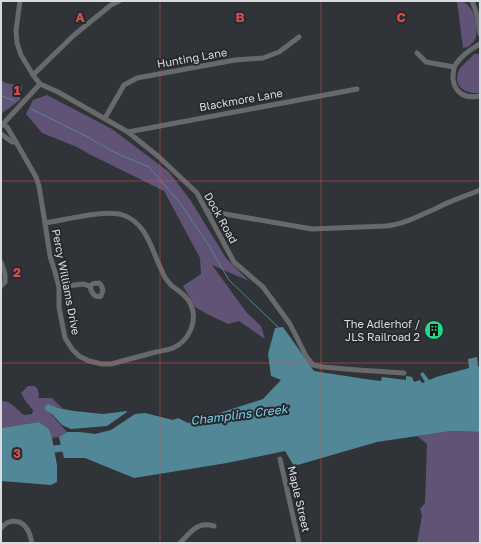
<svg xmlns="http://www.w3.org/2000/svg" width="481" height="544" font-family="'Golos Text',sans-serif">
  <style>
    .green { fill: #605375 }
    .water { fill: #518797 }
    .lines { fill: none; stroke-linecap: round; stroke-linejoin: round }
    .stream { stroke: #518797; stroke-width: 1 }
    .river { stroke: #518797; stroke-width: 7 }
    .minor { stroke: #68696b; stroke-width: 5 }
    .grid { fill: none; stroke: #d74c4c; stroke-width: 1; stroke-opacity: 0.55 }
    .labels { text-anchor: middle; stroke-width: 4; stroke-linejoin: round; paint-order: stroke }
    .street-label { font-size: 11px; fill: #d9dbde; stroke: #26292e }
    .poi-label { font-size: 11px; fill: #d9dbde; stroke: #26292e; text-anchor: end }
    .water-label { font-size: 12px; font-style: italic; fill: #7ad2eb; stroke: #26292e }
    .grid-label { font-size: 13px; text-anchor: middle; font-weight: bold; fill: #d74c4c; stroke: #26292e; stroke-width: 4; stroke-linejoin: round; paint-order: stroke }
  </style>
  <rect width="100%" height="100%" fill="#303338"/>
  <g class="green">
    <path d="M457,1C459,1 462,1 463,2C474,6 479,26 476,37C475,41 471,44 468,47L463,48Z"/>
    <path d="M474,54H480V92L479,93C465,94 452,86 459,70C462,65 470,59 474,54Z"/>
    <path d="M1,80L6,83L22,86L20,100L1,114Z"/>
    <path d="M47,95L112,129L169,172L191,201L226,258L249,281L212,265L247,313L261,326L265,339L239,321L228,324L207,314L195,307L183,286L201,274L200,258L164,191L89,154L77,147L42,133L26,114L33,100Z"/>
    <path d="M28,386H34L37,388L39,394L38,398H52L63,409L48,405L52,415L67,432L59,437L52,438L49,429L39,422L1,428V401C11,400 17,410 24,415L32,414L33,410L26,402L21,393Z"/>
    <path d="M451,431L480,432V543H417L422,516L420,509L425,503L427,444L417,436Z"/>
  </g>
  <g class="water">
    <path d="M283,327L314,371L365,379L381,381L382,377L406,380V376L412,377L414,382L420,380L422,383L425,382L420,374L423,372L429,380L436,377L469,368L468,359L477,357L478,366L480,368V432L451,431L377,442L294,466L285,451L227,463L134,478L85,458H64L59,437L67,432H80L95,434L111,430L135,414L145,413L173,420L178,418L188,423L263,399L281,380L271,376L268,354L275,328Z"/>
    <path d="M48,404L58,408L74,411L103,414L127,411V412L107,426L71,429L62,425L51,413L45,410V407Z"/>
    <path d="M39,422L49,429L52,438L57,465V482L51,485L1,481V428Z"/>
  </g>
  <g class="lines">
    <g class="stream">
      <path d="M1,94L4,97L15,101"/>
      <path d="M31,109L84,135L116,153L149,167L180,203L208,244L229,280L280,329"/>
    </g>
    <path class="river" d="M46,450L71,447"/>
    <g class="minor">
      <path d="M20,1L16,30L17,43L21,55L33,75L40,84L58,92L128,132L159,157L197,193L234,262L263,287L290,324L306,356L313,365L323,367L358,370L404,373"/>
      <path d="M472,1C477,12 479,22 480,34"/>
      <path d="M480,44C471,49 462,55 456,64C453,68 453,74 453,79C455,94 466,99 480,96"/>
      <path d="M417,53L426,62L454,67"/>
      <path d="M33,75L73,36L111,5L119,1"/>
      <path d="M105,118L124,85L137,78L235,60L263,58L279,52L299,37"/>
      <path d="M3,124L7,127L16,142L36,177L39,186L45,223L50,256L55,272L59,287V307L65,338L72,349L79,356L89,361L102,364H111C126,360 141,356 156,352C161,351 168,350 173,348C189,341 198,321 191,305C187,296 180,292 172,286C168,282 164,277 162,271C152,251 147,223 123,215C105,209 65,220 45,223"/>
      <path d="M1,126L40,84"/>
      <path d="M128,132L357,89"/>
      <path d="M1,134L12,142H16"/>
      <path d="M207,211L312,229L386,226C405,224 421,215 439,207C452,200 466,196 480,190"/>
      <path d="M1,262L5,274V282L1,286"/>
      <path d="M59,287L83,284L90,286C93,283 95,283 99,283L101,285L103,290L101,296C94,298 91,292 90,286"/>
      <path d="M280,459L299,543"/>
      <path d="M1,528C3,526 6,523 9,522C12,521 15,521 19,522C28,526 30,534 32,543"/>
      <path d="M180,543C191,532 197,521 214,526"/>
    </g>
  </g>
  <path class="grid" d="M160,1V543M321,1V543M1,181H480M1,363H480"/>
  <defs>
    <symbol id="building-disc" viewBox="-11 -11 22 22"><circle r="9.5" fill="#25d886" stroke="#26292e"/><path d="M-4-6H4V6H1V3H-1V6H-4ZM-2.5-4.3h1.7v1.8h-1.7ZM.8-4.3h1.7v1.8H.8ZM-2.5-1h1.7V.8h-1.7ZM.8-1h1.7V.8H.8Z" fill="#111"/></symbol>
  </defs>
  <g fill-rule="evenodd">
    <use href="#building-disc" x="423" y="319" width="22" height="22"/>
  </g>
  <g class="labels">
    <g class="street-label">
      <text transform="translate(192 58) rotate(-10)" y="4">Hunting Lane</text>
      <text transform="translate(241 100) rotate(-10)" y="4">Blackmore Lane</text>
      <text transform="translate(221 218) rotate(61)" y="4">Dock Road</text>
      <text transform="translate(66 282) rotate(79)" y="4">Percy Williams Drive</text>
      <text transform="translate(299 499) rotate(77)" y="4">Maple Street</text>
    </g>
    <g class="poi-label">
      <text x="420" y="328">The Adlerhof /<tspan x="420" dy="13">JLS Railroad 2</tspan></text>
    </g>
    <g class="water-label">
      <text transform="translate(239 415) rotate(-7)" y="4">Champlins Creek</text>
    </g>
  </g>
  <g class="grid-label">
    <text x="80" y="22">A</text>
    <text x="240" y="22">B</text>
    <text x="401" y="22">C</text>
    <text x="17" y="95">1</text>
    <text x="17" y="277">2</text>
    <text x="17" y="458">3</text>
  </g>
  <rect width="481" height="544" fill="none" stroke="#d9dbde" stroke-width="4"/>
</svg>
